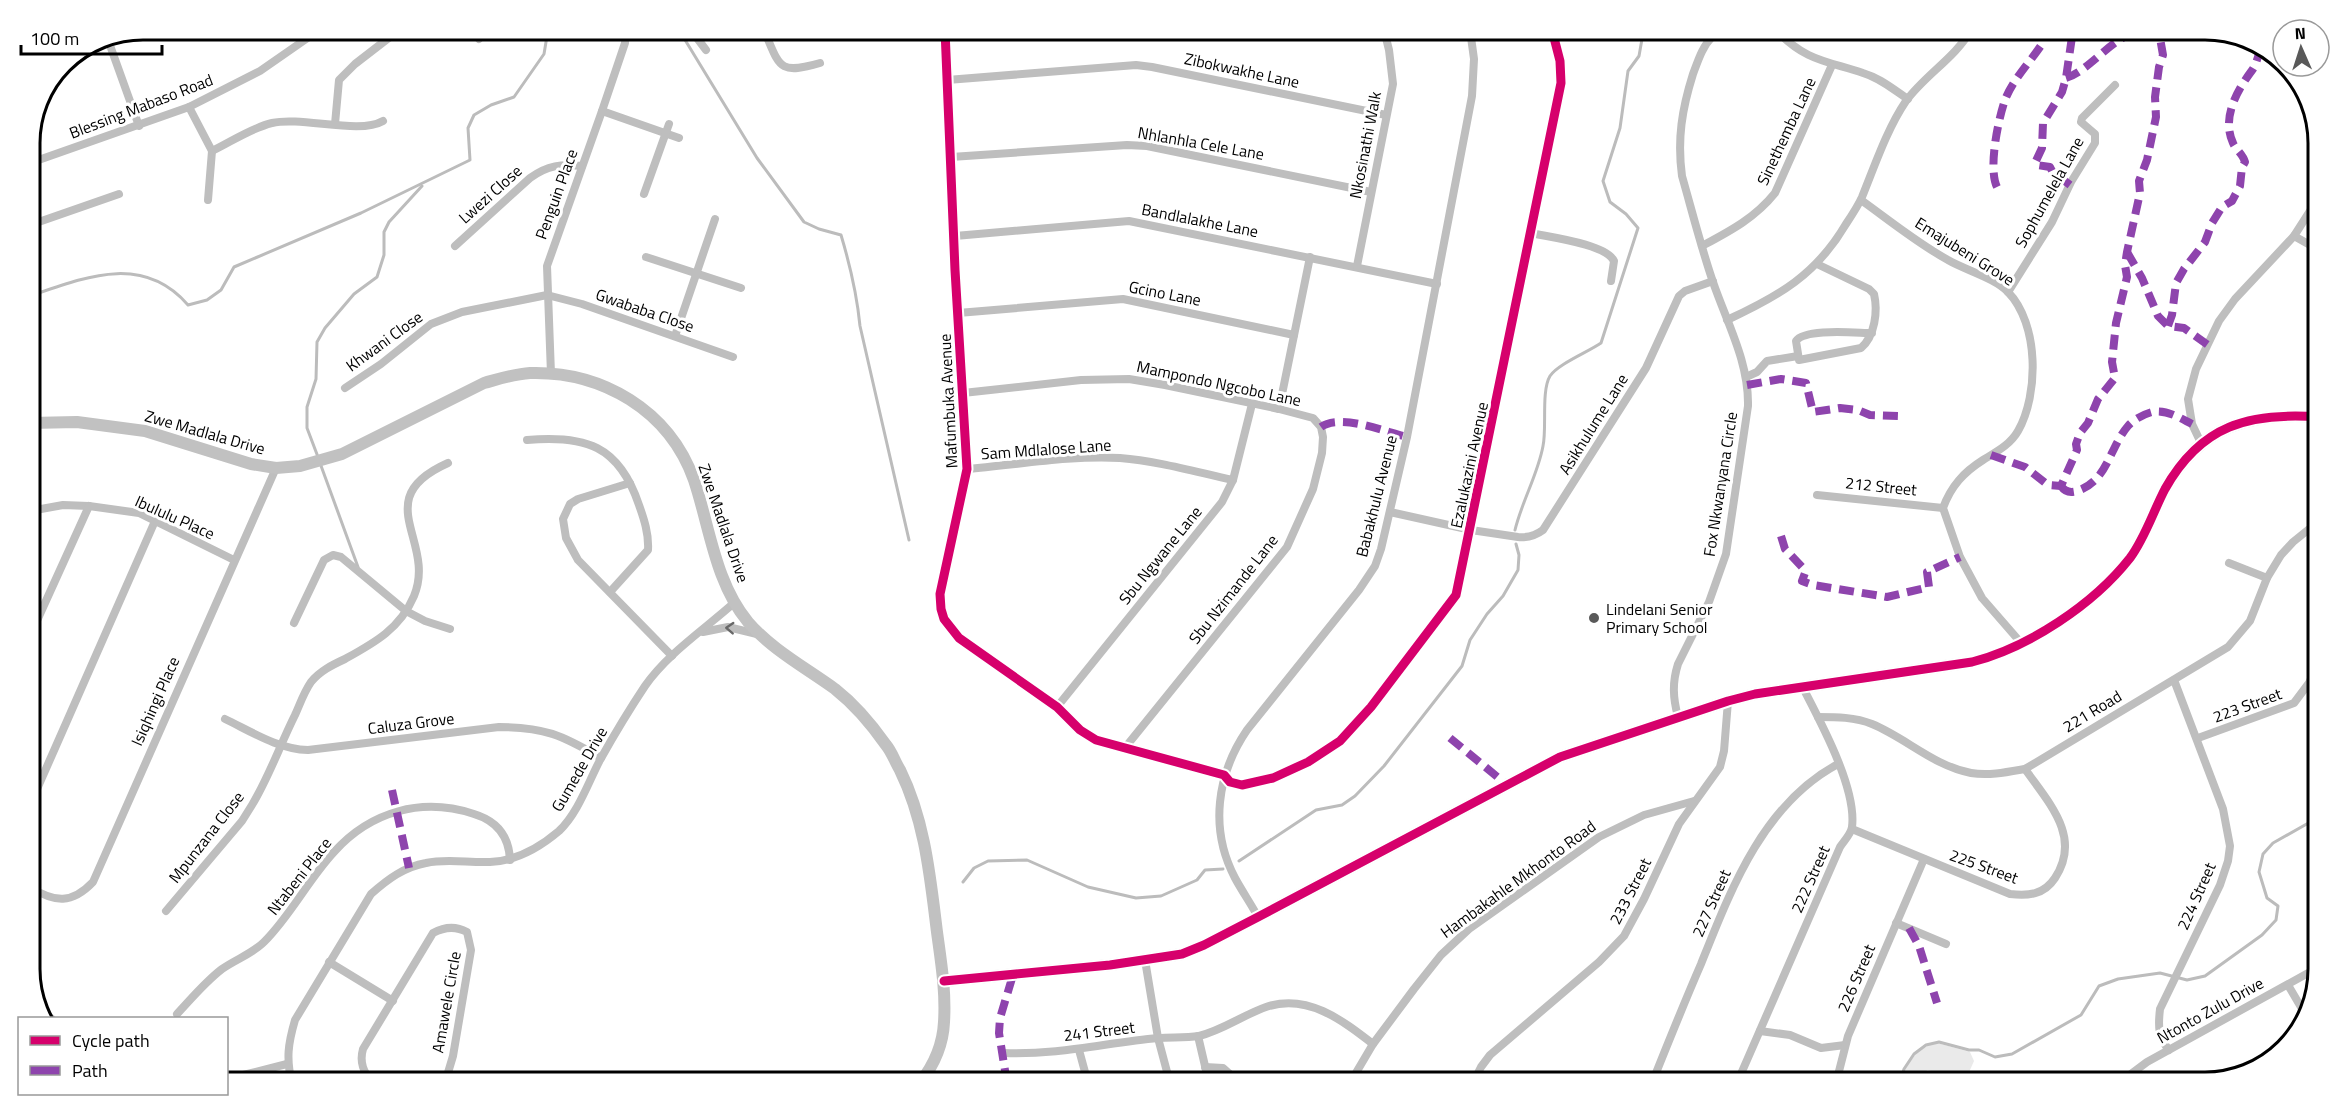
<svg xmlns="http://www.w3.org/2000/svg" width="2349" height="1113" font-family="'Titillium Web',sans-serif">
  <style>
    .green { fill: #eaeaea }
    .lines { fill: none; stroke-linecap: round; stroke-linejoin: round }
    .stream { stroke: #bcbcbc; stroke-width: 3 }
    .street { stroke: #bebebe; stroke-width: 8 }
    .secondary { stroke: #c1c1c1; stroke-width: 12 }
    .rail-casing { stroke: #bdbdbd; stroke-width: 5 }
    .rail { stroke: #fff; stroke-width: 3; stroke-dasharray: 9; stroke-linecap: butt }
    .quiet { stroke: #8e44ad; stroke-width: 8; stroke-dasharray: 15 8; stroke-linecap: butt }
    .cycleway-casing { stroke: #fff; stroke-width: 13 }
    .cycleway { stroke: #d6006c; stroke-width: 9 }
    .oneway { stroke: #686868 }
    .poi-dot { fill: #595959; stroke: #fff; stroke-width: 2 }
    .labels { text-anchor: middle; stroke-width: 6; stroke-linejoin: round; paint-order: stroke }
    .street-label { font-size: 16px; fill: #000; stroke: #fff }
    .poi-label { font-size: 16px; fill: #000; stroke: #fff; text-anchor: start }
    .rim { fill: none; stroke: #000; stroke-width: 3 }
  </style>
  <rect width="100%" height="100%" fill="#fff"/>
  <path class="green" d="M1937,1043L1970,1052L1974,1061L1966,1079L1927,1070L1922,1083H1900C1906,1064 1917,1047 1937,1043Z"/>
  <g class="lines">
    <g class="stream">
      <path d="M679,30L757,158L804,222L819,229L841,235C850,265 857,295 860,326L909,540"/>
      <path d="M30,296C85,277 143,253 188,305L207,300L221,290L234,267L361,213L470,160L468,128L474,115L491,105L514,97L544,54L548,30"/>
      <path d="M318,457L307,428V407L316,379L317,342L325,328L354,294L377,277L384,255V232L389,222L422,186"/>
      <path d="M320,463L358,567"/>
      <path d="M1515,530C1522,501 1538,474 1543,446C1547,428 1541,391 1550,376C1558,364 1588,352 1601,343L1638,228L1626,214L1610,202L1603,181L1620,128L1628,71L1639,56L1642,39L1639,30"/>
      <path d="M1239,861L1316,810L1342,805L1355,796L1384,766L1462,666L1470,640L1487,614L1503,596L1518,570L1519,555L1516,544"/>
      <path d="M963,882L974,868L988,861L1027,860L1088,887L1136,898L1161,896L1197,880L1205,870L1223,869"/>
      <path d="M1900,1083L1904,1069L1914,1054L1926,1045L1939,1042L1969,1050H1979L1995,1057L2012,1054L2081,1015L2099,986L2118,979L2160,973L2187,980L2205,976L2262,935L2276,920L2278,906L2267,898L2259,872L2263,854L2273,843L2319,817"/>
    </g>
    <g class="street">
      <path d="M473,30L479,39"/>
      <path d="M691,30L706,50"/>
      <path d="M764,30C780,67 778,75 820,63"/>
      <path d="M945,30L955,270L967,469L940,594L941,609L944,619L959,638L1057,707L1080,730L1096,740L1224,775L1230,782L1242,785L1273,778L1308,762L1340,741L1371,707L1456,595L1561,83L1560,61L1552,30"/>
      <path d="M1353,30L1386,37"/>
      <path d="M1776,30C1805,61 1827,61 1863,73C1880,78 1894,90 1908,99"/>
      <path d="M107,37L139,126"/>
      <path d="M947,80L1136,65L1152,67L1386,115"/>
      <path d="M189,107L212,151L208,200"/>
      <path d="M602,111L679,138"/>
      <path d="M335,124L339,80L355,64L399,30"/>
      <path d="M212,151C231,142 251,128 272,123C302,116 359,135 383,121"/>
      <path d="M951,157L1127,145L1147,146L1371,192"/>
      <path d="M30,163L189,107L260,71L319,30"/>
      <path d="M644,194L669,124"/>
      <path d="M1861,200C1889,220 1917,243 1948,260C1965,270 1995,278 2008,292C2039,324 2039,394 2018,431C2010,445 1996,452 1983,460C1964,472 1951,486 1943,508L1960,557L1982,598L2022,644"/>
      <path d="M30,225L119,194"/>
      <path d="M1531,233C1549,237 1606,244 1614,261L1611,281"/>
      <path d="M955,236L1129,221L1437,284"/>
      <path d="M2294,236L2319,250"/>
      <path d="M455,246L530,178C548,165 561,164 582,166"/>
      <path d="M1702,246C1730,231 1755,218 1775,193L1832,65"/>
      <path d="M646,257L741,288"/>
      <path d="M1817,264L1869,289L1874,294C1878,311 1875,336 1861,348L1799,360L1796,341C1805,328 1856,333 1872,333"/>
      <path d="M1357,266L1393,84L1389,50L1384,30"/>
      <path d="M2008,292L2052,222L2071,182L2095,143V134L2081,122L2082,118L2115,85"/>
      <path d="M958,313L1123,299L1294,335"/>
      <path d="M1727,320C1779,296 1816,275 1846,224C1852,215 1858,206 1862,197C1875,165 1887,129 1906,101C1925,75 1955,58 1971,30"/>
      <path d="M675,336L715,219"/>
      <path d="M551,374L547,266L602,111L625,43L626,30"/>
      <path d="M1746,377L1757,372L1767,361L1798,356"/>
      <path d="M345,388L381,364L431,324L462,312L547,295L582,304L733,357"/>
      <path d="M963,393L1081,380L1129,379L1165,385L1279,409L1313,418L1321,427L1323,437L1322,453L1313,489L1287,547L1124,749"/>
      <path d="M1279,409L1310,257"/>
      <path d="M527,440C585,435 619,445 639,505C644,519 649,534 648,550L610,592"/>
      <path d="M2201,443L2192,424L2188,399L2196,369L2219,321L2235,299L2294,236L2319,197"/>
      <path d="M967,469C1016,465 1071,455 1120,458C1158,461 1196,472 1233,480"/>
      <path d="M630,483L578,499L570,504L563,519L566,538L578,560L672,656"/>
      <path d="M1817,495L1943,508"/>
      <path d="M30,511L63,505L89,506L139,513L234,560"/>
      <path d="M1390,512L1471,530L1518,537C1528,538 1535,536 1543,530L1646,368L1679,296L1685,291L1713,281"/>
      <path d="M2229,563L2267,578"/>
      <path d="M294,623L324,560L333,555L341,557L406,611L425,621L450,629"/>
      <path d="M703,632L728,627L757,634"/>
      <path d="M30,636L89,506"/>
      <path d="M1057,707L1222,502L1233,480L1252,404"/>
      <path d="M1678,717C1673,698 1672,683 1678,664L1709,602L1726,554L1748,406C1749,362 1727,323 1713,282C1701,247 1692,211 1682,176C1677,139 1682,109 1693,74C1698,61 1702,47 1712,37L1711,30"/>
      <path d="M1818,717C1836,717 1855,717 1872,724C1906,738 1934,766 1971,773C1989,776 2008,772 2025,769L2228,647L2250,621L2267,578L2281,555L2293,542L2319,521"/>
      <path d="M225,719C252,732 278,749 308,750L499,727C544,727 562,735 601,758"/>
      <path d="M2198,738L2294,703L2309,683L2319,662"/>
      <path d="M30,805L155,521"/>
      <path d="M1852,829L2010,894C2028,896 2044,895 2055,878C2082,837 2049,803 2025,769"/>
      <path d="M30,887C55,903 72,904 93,882L276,468"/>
      <path d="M166,911L242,821L252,805C269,777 280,745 295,715C300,704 304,692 311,682C320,671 332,665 345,659C374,643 400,629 414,596C437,541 367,499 448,463"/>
      <path d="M1258,917C1251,904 1242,891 1235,878C1209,829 1217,774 1247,730L1359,590L1375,566L1381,549L1407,437L1472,96L1474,59L1470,30"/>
      <path d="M1896,923L1946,944"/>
      <path d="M1145,960L1158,1038L1170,1083"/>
      <path d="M329,962L393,1001"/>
      <path d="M2288,985L2308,1019"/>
      <path d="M177,1014C192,998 205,982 222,969C236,959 252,954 264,942C291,915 308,880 334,852C371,811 422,797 474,814C497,821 509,836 510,860"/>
      <path d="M1760,1031L1790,1035L1821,1048L1845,1045"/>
      <path d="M1198,1036L1209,1083"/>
      <path d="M1079,1050L1088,1083"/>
      <path d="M2169,1050C2158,1037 2158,1026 2160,1009L2220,885L2228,861L2230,846L2223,809L2174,680"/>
      <path d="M1004,1053C1059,1055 1105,1043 1158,1038C1172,1037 1185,1038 1199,1036C1223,1030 1243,1015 1266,1007C1307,993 1342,1020 1373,1044"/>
      <path d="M1205,1067L1223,1068L1240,1083"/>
      <path d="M239,1076L287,1064"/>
      <path d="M292,1083C286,1059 288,1044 295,1020L371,894C388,879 404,867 426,863C447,858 468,863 490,862C516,861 539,848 559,831C578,813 588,783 600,760C614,735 629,710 645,686C668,653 705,629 735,602"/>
      <path d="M372,1083C364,1072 359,1063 363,1049L433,933C444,927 456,926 467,932L471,950L453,1056L447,1076L442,1083"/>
      <path d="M1350,1083L1373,1044L1414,989L1441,955L1469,929L1599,837L1644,815L1694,801"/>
      <path d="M1473,1083L1481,1067L1490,1055L1599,962L1624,936L1644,899L1679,824L1720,767L1724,751L1728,701"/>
      <path d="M1652,1083C1668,1043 1684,1003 1701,964C1731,889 1763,804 1838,764"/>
      <path d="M1737,1083L1840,847C1844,841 1851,834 1852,827C1857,788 1820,721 1802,686"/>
      <path d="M1836,1083L1848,1036L1924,859"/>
      <path d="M2119,1083L2147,1062L2319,967"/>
    </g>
    <g class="secondary">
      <path d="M30,423L77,422L145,431L251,464L276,468L300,466L342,454L484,383C499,379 514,374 530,373C602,371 669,410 694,480C710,528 715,582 748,622C771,649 806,668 835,689C854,704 872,725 886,745C892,752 895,762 900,770C925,821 930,876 937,932C941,962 946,991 944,1022C943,1045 934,1065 920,1083"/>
      <path d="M944,981L1110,965L1182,954L1204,945L1258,917L1560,757L1728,701L1755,694L1972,662C2029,647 2093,605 2130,558C2145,538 2153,512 2165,489C2201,425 2249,412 2319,417"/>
    </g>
    <defs>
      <path id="rail" d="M41,1008L53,1018"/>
    </defs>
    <use href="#rail" class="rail-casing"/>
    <use href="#rail" class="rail"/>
    <g class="quiet">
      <path d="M2070,185L2052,171L2050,167L2037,165L2035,163L2042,148L2043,123L2062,92L2066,78L2073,30"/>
      <path d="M1997,187C1988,169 1998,120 2005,100C2013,79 2032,60 2044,41L2046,30"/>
      <path d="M2127,252L2142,278L2158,316L2168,326L2184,328L2208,345"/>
      <path d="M2168,326L2172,315L2176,283L2184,269L2205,242L2212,223L2222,207L2232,201L2240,186L2242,167L2245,162C2243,154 2236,150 2233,143C2221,117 2238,89 2253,69C2257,63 2258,54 2262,47"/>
      <path d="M1747,385L1781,379L1806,383L1813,412L1840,408L1858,410L1870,415L1898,416"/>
      <path d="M1321,427C1340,413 1386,432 1407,437"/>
      <path d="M1991,455L2025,467L2048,485L2061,486L2077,450L2076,444L2080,433L2088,423L2098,399L2115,378L2112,362L2116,323L2127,277L2125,265L2127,252L2140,193L2139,181L2147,160L2156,117L2155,97L2159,67L2163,55L2160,38C2127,13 2096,69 2066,78"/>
      <path d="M2061,486C2065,492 2070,493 2077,491C2108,481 2109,448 2128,426C2133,420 2144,414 2152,412C2166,409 2180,418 2192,424"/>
      <path d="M1781,536L1785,549L1804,569L1805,573L1802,581L1813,585L1887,597L1929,587L1927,572L1960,557"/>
      <path d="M1450,738L1506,784"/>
      <path d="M392,790L409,868"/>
      <path d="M1909,928L1919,946L1937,1003"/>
      <path d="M1007,1083L999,1033L1000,1018L1013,975"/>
    </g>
    <defs>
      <g id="cycleway">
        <path d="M945,30L955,270L967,469L940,594L941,609L944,619L959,638L1057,707L1080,730L1096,740L1224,775L1230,782L1242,785L1273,778L1308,762L1340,741L1371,707L1456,595L1561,83L1560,61L1552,30"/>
        <path d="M944,981L1110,965L1182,954L1204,945L1258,917L1560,757L1728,701L1755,694L1972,662C2029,647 2093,605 2130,558C2145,538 2153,512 2165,489C2201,425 2249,412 2319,417"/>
      </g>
    </defs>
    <use href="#cycleway" class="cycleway-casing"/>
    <use href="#cycleway" class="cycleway"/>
  </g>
  <defs><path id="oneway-chevron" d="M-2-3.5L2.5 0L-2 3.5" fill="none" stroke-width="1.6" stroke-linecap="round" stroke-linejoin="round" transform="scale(1.5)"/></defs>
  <use class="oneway" href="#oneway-chevron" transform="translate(730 628) rotate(-177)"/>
  <circle class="poi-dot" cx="1594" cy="618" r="6"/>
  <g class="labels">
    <g class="street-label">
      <text transform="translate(1242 70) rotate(12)" y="6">Zibokwakhe Lane</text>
      <text transform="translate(141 106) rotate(-21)" y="6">Blessing Mabaso Road</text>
      <text transform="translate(1786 131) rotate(-65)" y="6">Sinethemba Lane</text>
      <text transform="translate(1201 143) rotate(10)" y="6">Nhlanhla Cele Lane</text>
      <text transform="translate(1365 145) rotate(-79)" y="6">Nkosinathi Walk</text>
      <text transform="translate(2049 192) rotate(-61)" y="6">Sophumelela Lane</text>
      <text transform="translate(490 194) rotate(-42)" y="6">Lwezi Close</text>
      <text transform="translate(556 194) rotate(-70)" y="6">Penguin Place</text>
      <text transform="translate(1200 220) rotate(11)" y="6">Bandlalakhe Lane</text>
      <text transform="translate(1965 251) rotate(32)" y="6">Emajubeni Grove</text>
      <text transform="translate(1165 293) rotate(11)" y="6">Gcino Lane</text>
      <text transform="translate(645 310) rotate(19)" y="6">Gwababa Close</text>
      <text transform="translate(384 341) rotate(-36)" y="6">Khwani Close</text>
      <text transform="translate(1219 383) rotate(12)" y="6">Mampondo Ngcobo Lane</text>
      <text transform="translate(948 401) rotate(-93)" y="6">Mafumbuka Avenue</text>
      <text transform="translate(1593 424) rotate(-58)" y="6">Asikhulume Lane</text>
      <text transform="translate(205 432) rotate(16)" y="6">Zwe Madlala Drive</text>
      <text transform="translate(1046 449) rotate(-4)" y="6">Sam Mdlalose Lane</text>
      <text transform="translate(1469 465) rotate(-78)" y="6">Ezalukazini Avenue</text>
      <text transform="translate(1720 484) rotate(-81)" y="6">Fox Nkwanyana Circle</text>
      <text transform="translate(1881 486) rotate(6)" y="6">212 Street</text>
      <text transform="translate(1376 496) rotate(-76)" y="6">Babakhulu Avenue</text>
      <text transform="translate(175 517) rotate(24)" y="6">Ibululu Place</text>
      <text transform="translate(724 523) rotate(71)" y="6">Zwe Madlala Drive</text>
      <text transform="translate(1160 555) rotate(-51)" y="6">Sbu Ngwane Lane</text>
      <text transform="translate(1233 589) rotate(-52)" y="6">Sbu Nzimande Lane</text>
      <text transform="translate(155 701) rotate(-66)" y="6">Isiqhingi Place</text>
      <text transform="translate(2247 705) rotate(-20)" y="6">223 Street</text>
      <text transform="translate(2092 711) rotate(-31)" y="6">221 Road</text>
      <text transform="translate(411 723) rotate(-7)" y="6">Caluza Grove</text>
      <text transform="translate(579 769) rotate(-60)" y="6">Gumede Drive</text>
      <text transform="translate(206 837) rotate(-52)" y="6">Mpunzana Close</text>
      <text transform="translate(1984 866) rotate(20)" y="6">225 Street</text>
      <text transform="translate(299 876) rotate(-52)" y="6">Ntabeni Place</text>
      <text transform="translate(1518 879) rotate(-36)" y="6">Hambakahle Mkhonto Road</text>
      <text transform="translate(1810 879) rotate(-66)" y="6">222 Street</text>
      <text transform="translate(1630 891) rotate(-63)" y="6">233 Street</text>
      <text transform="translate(2196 896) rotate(-66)" y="6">224 Street</text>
      <text transform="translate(1711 903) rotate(-66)" y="6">227 Street</text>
      <text transform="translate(1856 978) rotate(-67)" y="6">226 Street</text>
      <text transform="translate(446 1002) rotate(-80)" y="6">Amawele Circle</text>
      <text transform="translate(2210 1010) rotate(-29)" y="6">Ntonto Zulu Drive</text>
      <text transform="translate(1099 1031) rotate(-7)" y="6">241 Street</text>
    </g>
    <g class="poi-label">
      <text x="1606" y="615">Lindelani Senior<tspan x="1606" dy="18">Primary School</tspan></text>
    </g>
  </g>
  <path d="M0 0H2349V1113H0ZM143 40H2205A103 103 0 0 1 2308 143V969A103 103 0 0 1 2205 1072H143A103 103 0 0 1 40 969V143A103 103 0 0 1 143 40Z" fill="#fff" fill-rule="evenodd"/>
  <path class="rim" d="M143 40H2205A103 103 0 0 1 2308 143V969A103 103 0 0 1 2205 1072H143A103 103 0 0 1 40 969V143A103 103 0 0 1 143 40Z"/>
  <rect x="18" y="1017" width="210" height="78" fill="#ffffff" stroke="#999999" stroke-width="1.5"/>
  <rect x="30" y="1036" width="30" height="9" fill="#d6006c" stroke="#999999" stroke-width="1.5"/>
  <text x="72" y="1047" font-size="18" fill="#000000">Cycle path</text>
  <rect x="30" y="1066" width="30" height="9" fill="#8e44ad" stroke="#999999" stroke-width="1.5"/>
  <text x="72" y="1077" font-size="18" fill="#000000">Path</text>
  <g transform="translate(2301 48) rotate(357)"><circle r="28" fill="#ffffff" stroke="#999999" stroke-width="1.5"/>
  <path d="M0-4.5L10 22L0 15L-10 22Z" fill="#595959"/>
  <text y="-9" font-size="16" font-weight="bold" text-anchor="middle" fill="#000000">N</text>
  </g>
  <path d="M21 45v9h141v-9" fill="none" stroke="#000000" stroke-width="3"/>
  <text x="30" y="45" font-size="18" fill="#000000" stroke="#ffffff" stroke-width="4.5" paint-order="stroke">100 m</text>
</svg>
